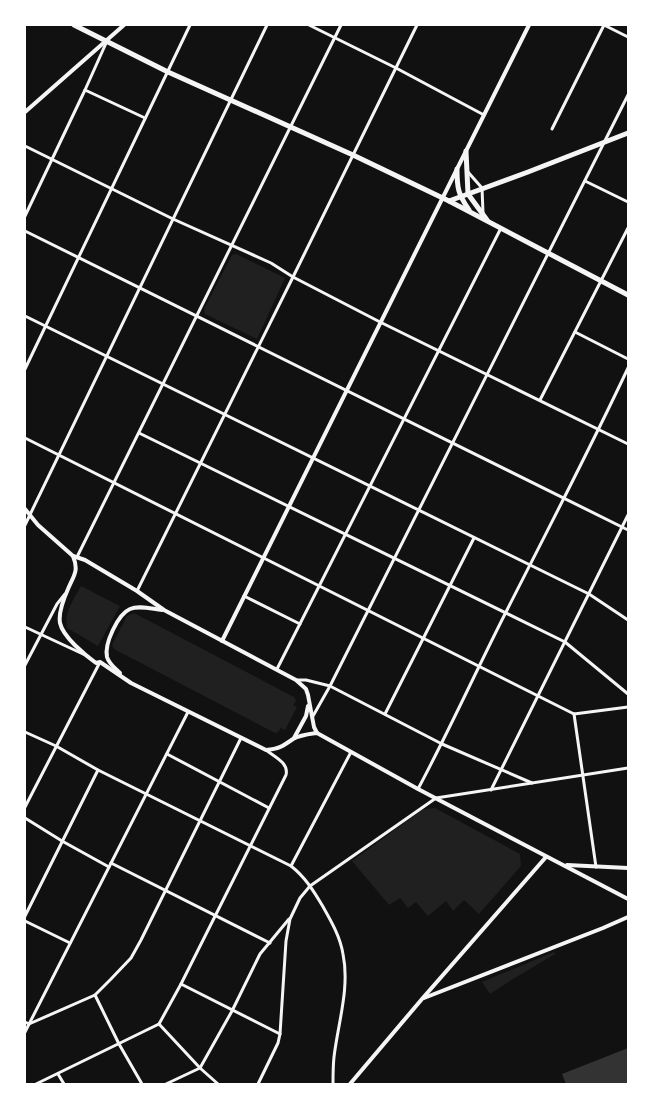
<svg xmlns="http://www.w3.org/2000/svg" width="653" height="1109" font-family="'Work Sans',sans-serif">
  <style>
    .green { fill: #202020 }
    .water { fill: #333 }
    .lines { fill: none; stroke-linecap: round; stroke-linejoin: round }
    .minor { stroke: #f5f5f5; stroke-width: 3 }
    .tertiary { stroke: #f5f5f5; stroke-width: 4 }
    .primary { stroke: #f5f5f5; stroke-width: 5 }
  </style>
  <rect width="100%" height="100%" fill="#111"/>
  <g class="green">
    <path d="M236,254L285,278L257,339L205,314L204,309L232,255Z"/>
    <path d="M81,586L120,606L98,646L67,628C64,612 74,599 81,586Z"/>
    <path d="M134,613L294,697L296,701L293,705L297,707L285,730L281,728L278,732L275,733L114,649L112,645L127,616Z"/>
    <path d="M435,808L520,854L521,866L479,914L464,900L453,911L446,901L428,916L416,902L408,908L400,898L389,905L352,861L422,810Z"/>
    <path d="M554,952L555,954L513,979L490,994L482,982Z"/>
  </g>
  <path class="water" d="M628,1048V1084H566L562,1074Z"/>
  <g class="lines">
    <g class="minor">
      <path d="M309,25L396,68L484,115"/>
      <path d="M604,25L628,37"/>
      <path d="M85,90L145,118"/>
      <path d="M552,129L604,25"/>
      <path d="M25,146L173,219L271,263L293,277L380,322L628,444"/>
      <path d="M468,172L482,188L483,213"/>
      <path d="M585,181L628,202"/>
      <path d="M25,216L85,90L107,41"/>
      <path d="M25,231L628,530"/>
      <path d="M25,316L589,594L628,620"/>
      <path d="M575,332L628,359"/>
      <path d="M25,369L190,25"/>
      <path d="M540,400L628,228"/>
      <path d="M139,433L565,642L628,694"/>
      <path d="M25,438L574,714"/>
      <path d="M25,525L267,25"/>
      <path d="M77,557L341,25"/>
      <path d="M137,591L293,277L417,25"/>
      <path d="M244,596L300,624"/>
      <path d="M25,627L83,654"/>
      <path d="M25,665L57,604L65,594"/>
      <path d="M277,669L501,228"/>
      <path d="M296,680H306L330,686L442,744L532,783"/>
      <path d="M385,714L474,538"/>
      <path d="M574,714L596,867"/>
      <path d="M574,714L628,707"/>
      <path d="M313,716L330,686L628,95"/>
      <path d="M25,732L56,746L98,770L291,866C305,877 313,890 322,905C331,921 340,936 343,954C350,988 338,1023 334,1057C333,1066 333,1075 333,1084"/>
      <path d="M167,754L269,808"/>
      <path d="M418,789C449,731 476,671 506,612C547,531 589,451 628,368"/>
      <path d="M491,790L628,515"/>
      <path d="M25,807L100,662"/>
      <path d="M25,818L62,841L109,867"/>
      <path d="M111,863L270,943"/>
      <path d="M291,866L351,752"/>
      <path d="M25,916L98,770"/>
      <path d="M25,921L70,943"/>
      <path d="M181,984L280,1034"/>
      <path d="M95,995L119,1044L142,1084"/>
      <path d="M25,1022L29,1024L95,995L111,979L131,958L141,940L241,738"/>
      <path d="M159,1024L181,984L286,775C289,763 275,757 266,750"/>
      <path d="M159,1024L200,1068L218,1084"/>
      <path d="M25,1032L188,712"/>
      <path d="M58,1074L64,1084"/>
      <path d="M36,1084L159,1024"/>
      <path d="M166,1084L200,1068L232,1011L260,954L289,919"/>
      <path d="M258,1084L278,1043L280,1034L286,941L290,919L300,898L310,886L436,798L628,768"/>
    </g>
    <g class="tertiary">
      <path d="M25,112L124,25"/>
      <path d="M25,509L38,525L73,556L85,560L137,591L164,610L296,680L306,689L308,695L314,727L317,733"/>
      <path d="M73,556C79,571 74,575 68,589C64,598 58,612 60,623C63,637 85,655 96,663L100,662L131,683L266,750C279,749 283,746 293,739C300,735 310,734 317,733"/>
      <path d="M222,641L457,169L529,25"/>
      <path d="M120,673C115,668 109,664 107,657C104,644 118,614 130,609C139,605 152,609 162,610"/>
      <path d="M317,733L418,789L628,899"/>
      <path d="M294,738L306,716L308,706"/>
      <path d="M567,865L628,868"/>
      <path d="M424,998L603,928L628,917"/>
      <path d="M350,1084L422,999L546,857"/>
    </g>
    <g class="primary">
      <path d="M74,25L168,72L353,155L449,201L628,295"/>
      <path d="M466,151L468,194L487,220"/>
      <path d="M457,169C457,188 458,194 469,210"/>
      <path d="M449,201L528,172L628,133"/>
    </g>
  </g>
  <rect width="653" height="1109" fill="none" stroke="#ffffff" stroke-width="52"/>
</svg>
